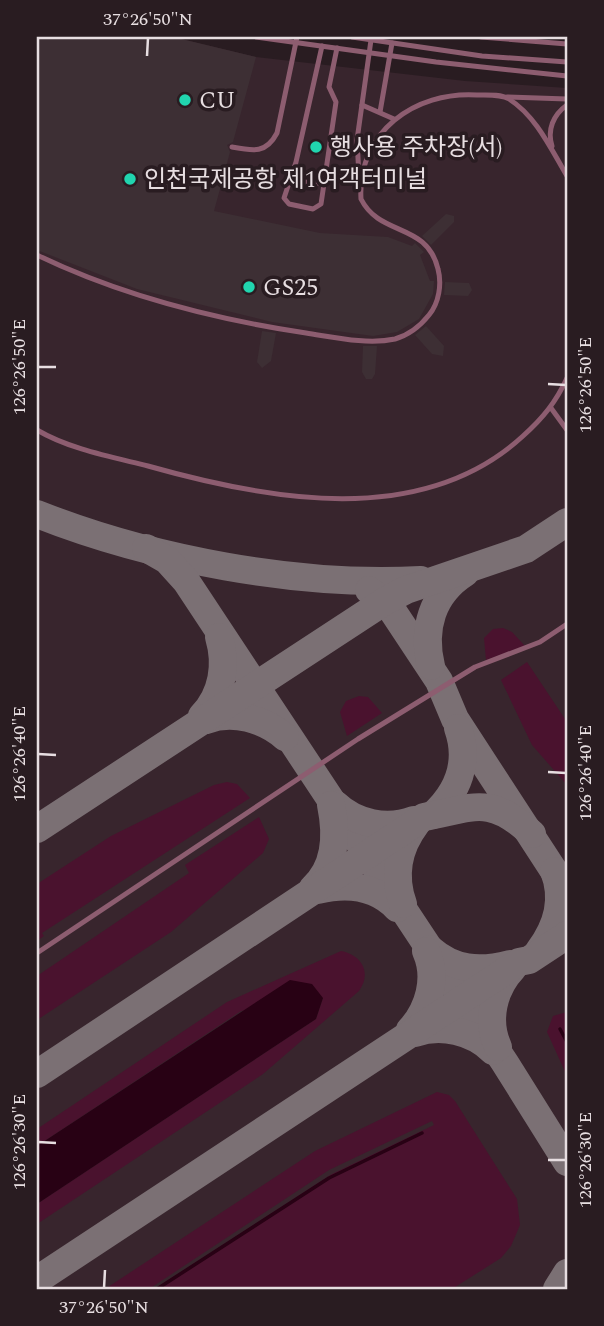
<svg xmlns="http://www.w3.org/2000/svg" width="604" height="1326" font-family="Spectral,'Noto Sans KR',serif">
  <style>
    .built { fill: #38252d }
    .green { fill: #4a122e }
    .water { fill: #280114 }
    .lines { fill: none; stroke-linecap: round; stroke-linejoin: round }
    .stream { stroke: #280114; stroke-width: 3.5 }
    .taxiway { stroke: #7b7074; stroke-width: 28 }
    .building { fill: #3d2f34 }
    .lane { stroke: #8d5d70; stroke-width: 5 }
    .lane-bridge { stroke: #8d5d70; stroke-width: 5 }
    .ticks { fill: none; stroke: #e7dee1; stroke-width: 2.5 }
    .poi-dot { fill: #21d5af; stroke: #291c21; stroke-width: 2.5 }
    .labels { text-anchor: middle; stroke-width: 7; stroke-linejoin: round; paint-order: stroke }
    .poi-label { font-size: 24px; fill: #e7dee1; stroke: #291c21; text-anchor: start }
    .neatline { fill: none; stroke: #e7dee1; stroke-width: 2.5 }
    .ticks-label { font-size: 18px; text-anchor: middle; fill: #e7dee1 }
  </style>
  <rect width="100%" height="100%" fill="#291c21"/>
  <path class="built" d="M37,37H173L256,57L465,81L567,88V1289H37Z"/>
  <g class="green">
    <path d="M503,628L512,632L525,646L486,660L484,638L493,629Z"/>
    <path d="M527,662L567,722V785L532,745L501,680Z"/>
    <path d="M359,696L368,697L382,713L347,736L340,712L346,701Z"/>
    <path d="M227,782L237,784L250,798L42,933L44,936L37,941V884L111,836L214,785Z"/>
    <path d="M259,817L269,839L263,853L171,932L37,1020V976L189,873L185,865Z"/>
    <path d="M341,951C362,955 372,973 359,991L263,1074L37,1224V1204L316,1019L323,998L241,1011L37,1146V1129L227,1002Z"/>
    <path d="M567,1012V1076L547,1032L553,1016Z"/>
    <path d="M437,1092L449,1095L455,1101L517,1199L520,1225L511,1246L501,1258L452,1289H156L332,1174L434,1125L432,1121L329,1170L149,1289H105L315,1151Z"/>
  </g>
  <path class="water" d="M290,980L312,984L323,998L316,1019L37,1204V1146Z"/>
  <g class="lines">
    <g class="stream">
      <path d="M560,1029L567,1042"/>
      <path d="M157,1289L329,1178L422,1133"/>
    </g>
    <g class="taxiway">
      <path d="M37,514C151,559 298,587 421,580"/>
      <path d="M146,548L167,560L186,581L505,1063L567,1162"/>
      <path d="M369,590L390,607L439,681L455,719L567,891"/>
      <path d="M431,666C422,629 432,594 465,573"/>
      <path d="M202,716C223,694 227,664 219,637"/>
      <path d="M206,720C233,710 264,719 285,737"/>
      <path d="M335,804C356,824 387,830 414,820"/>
      <path d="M433,815C458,792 470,762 458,728"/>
      <path d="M37,829L385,601L406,590L526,549L567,522"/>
      <path d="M313,888C336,867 337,834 331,805"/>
      <path d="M318,890C347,883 376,886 397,908"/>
      <path d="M403,904C393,876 398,848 416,824"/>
      <path d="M430,949C454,970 479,972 510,964"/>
      <path d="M539,951C557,927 565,899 554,871"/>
      <path d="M410,1030C429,1009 438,978 426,951"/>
      <path d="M415,1033C441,1024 473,1031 493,1051"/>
      <path d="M498,1047C486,1021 493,989 513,968"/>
      <path d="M37,1074L424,817C473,808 490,794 532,834"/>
      <path d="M37,1280L519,962L529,960L567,935"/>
      <path d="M557,1289L567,1273"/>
    </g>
  </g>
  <g class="building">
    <path d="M37,37H173L256,57L233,142L227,145L230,152L214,211L320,233L388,237L412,246L415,243L424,252L420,255L430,281H434L433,294L419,319L397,332L373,336L272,322L137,289L37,250Z"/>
    <path d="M446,214L454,216V222L431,245L422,236Z"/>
    <path d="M445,282L469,283L472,290L468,296L444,295Z"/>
    <path d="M426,326L444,346L443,356L432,354L415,335Z"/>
    <path d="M262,331L276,333L271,361L262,368L257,362Z"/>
    <path d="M363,346H377L375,374L372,379H366L362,372Z"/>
  </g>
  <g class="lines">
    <g class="lane">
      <path d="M352,37L482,56L567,62"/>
      <path d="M481,37L567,44"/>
      <path d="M322,46L296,162L284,198L289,204L313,209L321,204L336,102L329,87L337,48"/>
      <path d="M507,97L567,99"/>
      <path d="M362,105L394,119"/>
      <path d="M380,112L392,43"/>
      <path d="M552,146C547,130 553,115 567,105"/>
      <path d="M232,147C253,151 266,154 277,133L297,37"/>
      <path d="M296,165L299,181L316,184L324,180"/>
      <path d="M359,176L357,140L371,40"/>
      <path d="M37,255C122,296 213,319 306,333C333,337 367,345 395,339C409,335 421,325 429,315C439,303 442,284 438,269C427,222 380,237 361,199C357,132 415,91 477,95C487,95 501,94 509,99C536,116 551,149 567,176"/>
      <path d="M551,408L567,430"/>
      <path d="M37,430C69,449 112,457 148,466C268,500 422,529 523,436C543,418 556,402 567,378"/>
      <path d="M37,953L358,739L475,667L540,642L567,624"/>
    </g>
    <path class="lane-bridge" d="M256,37L436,62L567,76"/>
  </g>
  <path class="ticks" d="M147,56L148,38M38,367H56M548,384L566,385M38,754L56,755M548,772L566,773M38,1142L56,1143M548,1160H566M104,1288L105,1270"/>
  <g class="poi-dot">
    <circle cx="185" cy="100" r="7"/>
    <circle cx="316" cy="147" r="7"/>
    <circle cx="130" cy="179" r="7"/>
    <circle cx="249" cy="287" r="7"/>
  </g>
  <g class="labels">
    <g class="poi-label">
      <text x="199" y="108">CU</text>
      <text x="330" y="155">행사용 주차장(서)</text>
      <text x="144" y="187">인천국제공항 제1여객터미널</text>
      <text x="263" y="295">GS25</text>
    </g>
  </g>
  <rect width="604" height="1326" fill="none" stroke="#291c21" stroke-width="77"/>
  <rect x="38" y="38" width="528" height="1250" class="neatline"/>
  <g class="ticks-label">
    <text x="148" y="25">37°26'50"N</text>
    <text transform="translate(19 367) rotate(-90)" y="6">126°26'50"E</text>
    <text transform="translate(585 385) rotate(-90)" y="6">126°26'50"E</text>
    <text transform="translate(19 754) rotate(-90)" y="6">126°26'40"E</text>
    <text transform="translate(585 773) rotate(-90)" y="6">126°26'40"E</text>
    <text transform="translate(19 1142) rotate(-90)" y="6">126°26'30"E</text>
    <text transform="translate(585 1160) rotate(-90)" y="6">126°26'30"E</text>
    <text x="104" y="1313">37°26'50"N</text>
  </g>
</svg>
